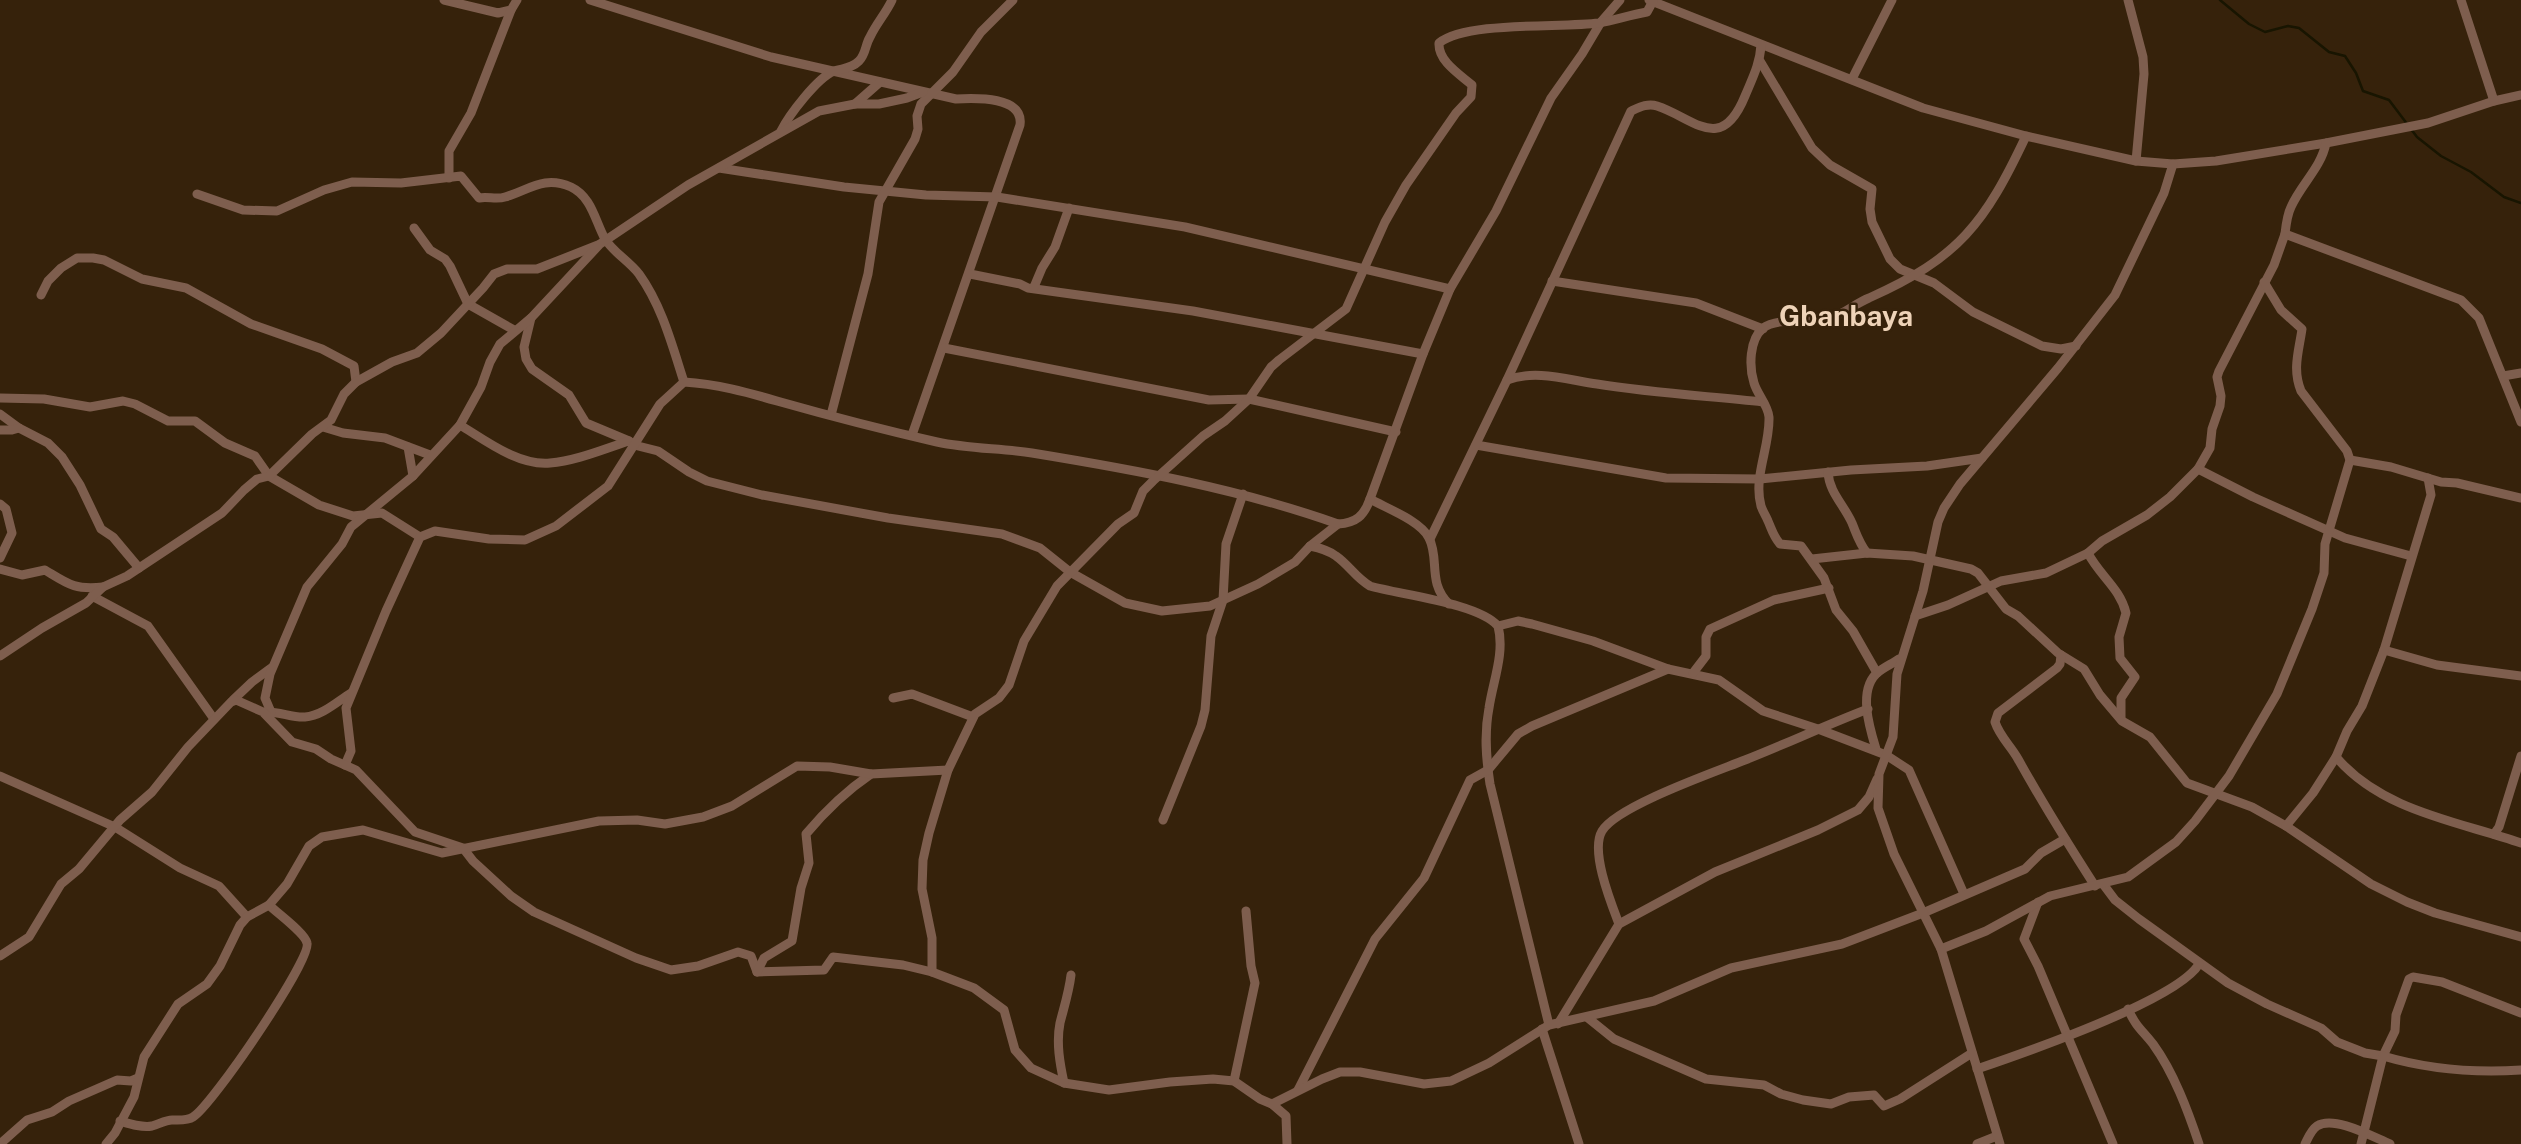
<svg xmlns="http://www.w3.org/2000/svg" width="2521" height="1144" font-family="'Public Sans',sans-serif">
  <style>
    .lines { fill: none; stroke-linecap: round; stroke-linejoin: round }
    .stream { stroke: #181501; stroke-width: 2.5 }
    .street { stroke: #7e5e4e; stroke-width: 9 }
    .labels { text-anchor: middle; stroke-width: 5; stroke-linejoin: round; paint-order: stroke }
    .district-label { font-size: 28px; font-weight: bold; fill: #eed3b8; stroke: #36220b }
  </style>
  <rect width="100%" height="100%" fill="#36220b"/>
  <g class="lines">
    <path class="stream" d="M2220,0L2249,24L2265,32L2288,26L2299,28L2329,52L2345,56L2356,73L2363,91L2389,100L2417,137L2441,156L2471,172L2504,197L2521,203"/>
    <g class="street">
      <path d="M444,0L498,13L511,10L517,0"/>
      <path d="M590,0L771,57L956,99C976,98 1024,96 1020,125L912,435"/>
      <path d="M1649,0L1923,108L2026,136L2136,161L2173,164L2216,161L2326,143L2428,123L2494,101L2521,95"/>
      <path d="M2128,0L2143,57L2144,74L2136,161"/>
      <path d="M2461,0L2494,101"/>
      <path d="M1760,61L1812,148L1830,165L1872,189L1870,209L1872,222L1890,259L1900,269L1934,283L1973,312L2042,346L2061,349L2076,346"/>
      <path d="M1852,79L1892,0"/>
      <path d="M855,104L880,82"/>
      <path d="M781,131C789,115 817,78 834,71C843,68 851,69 859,61C866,54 865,45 870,37C876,24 886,13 892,0"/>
      <path d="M2326,143C2321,168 2301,184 2291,207C2287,215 2286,225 2285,234L2461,300L2479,318L2521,422"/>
      <path d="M719,168L844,187L926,195L997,197L1185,227L1450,289"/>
      <path d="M449,178V151L471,113L511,10"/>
      <path d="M197,194L243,210L277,211L324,190L352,182L401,183L461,176L479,198C488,196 496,200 505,197C529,190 544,175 571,187C592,197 595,221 605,239C613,252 629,261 639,274C662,306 672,345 684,382"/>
      <path d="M414,228L430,250L445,259L450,266L468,304L514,330"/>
      <path d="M970,274L1020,284L1028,288L1193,311L1423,354"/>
      <path d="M1552,281L1696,303L1763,329"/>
      <path d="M1034,287L1042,268L1055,247L1069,208"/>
      <path d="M41,295L48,281L61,268L77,258H93L104,260L142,279L186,288L251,324L322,349L354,366L356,382"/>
      <path d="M531,318L524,347L526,359L532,369L569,395L586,423L629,441"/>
      <path d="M944,348L1209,400L1249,399L1396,432"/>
      <path d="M2503,376L2521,373"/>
      <path d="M1507,380C1536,369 1568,380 1597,384C1652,393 1708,396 1763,402"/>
      <path d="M0,398L44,399L90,407L123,401L135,404L168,421H195L225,443L255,456L269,476L319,505L353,516L382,513L420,537"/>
      <path d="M0,414L19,428L48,443L62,457L80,485L101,529L113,537L139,568"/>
      <path d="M831,415L868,274L879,202L915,139L918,129L917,116L921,104L953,72L981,32L1013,0"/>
      <path d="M460,425C485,440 518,466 550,463C576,461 604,449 629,441L634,445L658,451L689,472L707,481L762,495L888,518L1002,534L1040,548L1070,572L1125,603L1162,611L1210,606L1258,584L1295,562L1310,546L1338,524"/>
      <path d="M323,427L343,433L385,438L430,455"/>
      <path d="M0,430H12L19,428"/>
      <path d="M1476,445L1666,478L1760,479L1851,470L1927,466L1982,458"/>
      <path d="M408,447L413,476"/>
      <path d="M2350,460L2391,467L2441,482L2457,483L2521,498"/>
      <path d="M2198,469L2210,448L2212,429L2220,406L2221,396L2217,377L2219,371L2274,265L2285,234"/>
      <path d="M1828,472C1829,492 1844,505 1852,523C1857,535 1859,543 1867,553"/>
      <path d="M1370,499C1386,508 1421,521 1429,538C1440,560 1427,582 1449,604"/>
      <path d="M0,504L6,509L12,533L0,558"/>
      <path d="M1430,539L1507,380L1631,111C1640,107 1648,103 1657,106C1694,118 1721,155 1745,96C1752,79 1760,64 1761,45"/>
      <path d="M1310,546C1320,548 1328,550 1336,556C1349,565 1356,578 1370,586C1401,595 1478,603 1498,626C1505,653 1493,681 1489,708C1484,734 1486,758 1490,784L1549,1025"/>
      <path d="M2088,553C2099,575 2120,588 2126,613L2119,637L2120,658L2135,677L2121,698V719"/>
      <path d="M1812,559L1867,553L1913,556L1971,569L1978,573L2006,609L2018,616L2058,653L2084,669L2100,695L2122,721L2150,737L2187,783L2252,807L2286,826L2371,884L2407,902L2435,913L2521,937"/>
      <path d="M0,569L22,575L45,570C68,584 74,590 103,587"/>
      <path d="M92,596L148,626L214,719"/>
      <path d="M1915,616L1948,605L2001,581L2046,573L2088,553L2102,541L2147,515L2170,497L2198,469L2253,497L2345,538L2411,556"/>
      <path d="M1498,626L1518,621L1532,624L1593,641L1668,669L1719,680L1763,711L1818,729L1886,755L1909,770L1964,894"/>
      <path d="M2384,650L2437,665L2521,676"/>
      <path d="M2061,655L2060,664L2057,668L1998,713L1995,722C2000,737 2011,746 2018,759C2042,802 2068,844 2095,886"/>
      <path d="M0,656L42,628L86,603L103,587L127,576L222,513L244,490L257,479L269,476L312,434L331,420L344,394L356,382L392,362L417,353L441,333L483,288L494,274L507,269H537L598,245"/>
      <path d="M1693,673L1706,656V637L1710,629L1774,600L1829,588"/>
      <path d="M1877,673L1853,631L1836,610L1824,578L1801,546L1780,544C1773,536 1772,530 1768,521C1766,516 1763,512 1761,506C1753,477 1770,447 1769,417C1768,405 1757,394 1754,383C1749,367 1749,340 1763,328C1777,317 1813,323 1831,318C1844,314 1856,303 1869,298C1959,258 1985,223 2026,136"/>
      <path d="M893,698L912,694L973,717"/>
      <path d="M233,700L252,682L271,668"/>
      <path d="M265,712C279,711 292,718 305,717C322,716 338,701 351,693"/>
      <path d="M271,712L265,698L270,674L307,587L342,544L351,527L413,476L460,425L481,387L490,362L500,344L531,318L600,244L688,185L819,111L855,104H879L907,98L923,92"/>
      <path d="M1876,749C1870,729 1858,692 1876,674C1882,668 1892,664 1899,659"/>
      <path d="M2336,757C2382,811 2457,821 2521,843"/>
      <path d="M345,765L351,751L346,708L386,611L420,537L435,531L489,539L525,540L556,526L608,486L660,404L684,382C717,384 746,392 777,401C830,416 884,430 937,442C969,449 1001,448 1032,453C1136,470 1240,489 1338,524C1356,523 1364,516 1370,499L1423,354L1450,289L1496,211L1551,98L1582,54L1601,22L1620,0"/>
      <path d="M0,776L115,827L180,868L219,886L247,917"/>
      <path d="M1163,820L1201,726L1205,710L1211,636L1223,600L1226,544L1243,494"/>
      <path d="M2286,826L2313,793L2336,757L2347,731L2362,706L2384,650L2431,495L2428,478"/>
      <path d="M2494,834L2499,827L2521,756"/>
      <path d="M2103,884L2115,900L2139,919L2228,983L2267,1004L2321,1028L2337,1042L2365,1053L2383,1056L2395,1031L2396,1015L2409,979L2413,977L2442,982L2521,1013"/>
      <path d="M2038,902L2024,939L2038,966L2113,1144"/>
      <path d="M1619,924C1611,903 1590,851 1602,831C1617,806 1715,772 1745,760C1786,744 1826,725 1868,709"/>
      <path d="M1941,949L1986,931L2050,896L2128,877L2176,842L2195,821L2229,776L2277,694L2312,609L2324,573L2325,544L2350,460L2347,451L2301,391C2292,369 2299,351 2302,329L2281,310L2264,282"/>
      <path d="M0,956L29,937L61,884L79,869L120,820L152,792L188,747L231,702L236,700L263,712L292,742L316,749L331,759L356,770L415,832L463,848L473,861L511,896L534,912L636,958L671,970L698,966L738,952L751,956L757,972L824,970L833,957L903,965L932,972L974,988L1004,1010L1015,1050L1031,1068L1064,1083L1109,1090L1170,1082L1213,1079L1234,1081L1260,1099L1272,1104L1286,1116L1287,1144"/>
      <path d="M757,972L764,958L792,941L801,888L809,863L806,834C826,810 846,791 871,774"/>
      <path d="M932,972V938L922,889L923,860L929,833L948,770L975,714L999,698L1009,685L1024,641L1057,586L1118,524L1134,513L1143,491L1153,481L1203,436L1225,421L1249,399L1271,367L1279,360L1346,309L1385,222L1406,185L1456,113L1471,97L1472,85C1459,74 1438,61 1439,43C1467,21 1560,28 1599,23C1615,20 1630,15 1647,12L1653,1"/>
      <path d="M2128,1009C2136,1027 2142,1030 2153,1044C2174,1073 2188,1111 2199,1144"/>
      <path d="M1588,1018L1614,1039L1706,1079L1764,1085L1781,1094L1803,1100L1831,1104L1849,1097L1874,1095L1884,1106L1900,1099L1972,1053"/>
      <path d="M1558,1024L1619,924L1715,872L1818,830L1858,810L1869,797L1877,779"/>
      <path d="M1542,1029L1579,1144"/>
      <path d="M1977,1069C2021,1054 2178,1000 2199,964"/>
      <path d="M1234,1081L1255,983L1251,966L1246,911"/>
      <path d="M1064,1083C1060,1064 1056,1043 1060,1023C1064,1007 1069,992 1071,975"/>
      <path d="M1298,1090L1375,939L1424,878L1470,780L1488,770L1518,734L1532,726L1668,669"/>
      <path d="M1272,1104L1322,1079L1340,1072H1360L1424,1084L1451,1081L1489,1063L1549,1025L1654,1001L1731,968L1842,944L1923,913L2025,869L2041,853L2065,839"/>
      <path d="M120,1121C130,1124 142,1128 152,1126C159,1124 166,1120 172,1120C179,1120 187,1121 193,1117C211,1107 312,959 307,943C305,933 277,913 269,905"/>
      <path d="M0,1144L27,1120L52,1112L69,1101L117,1080L131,1081L138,1078"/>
      <path d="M106,1144L115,1133L134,1097L144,1057L178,1004L207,984L220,966L240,925L247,917L269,905L287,884L309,846L322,837L363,830L442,853L599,821L637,820L665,824L703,817L732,806L797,766L830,767L871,774L948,770"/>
      <path d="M1977,1144L1997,1136"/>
      <path d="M2000,1144L1941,949L1894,854L1878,808L1879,774L1893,737L1897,674L1923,591L1938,522L1944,508L1960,484L2058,368L2115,295L2164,193L2173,164"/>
      <path d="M2305,1144C2308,1138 2311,1130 2317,1126C2334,1115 2373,1137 2390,1144"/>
      <path d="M2361,1144L2383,1056C2427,1069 2475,1073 2521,1070"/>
    </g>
  </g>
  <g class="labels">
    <g class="district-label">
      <text x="1846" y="326">Gbanbaya</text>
    </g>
  </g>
</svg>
